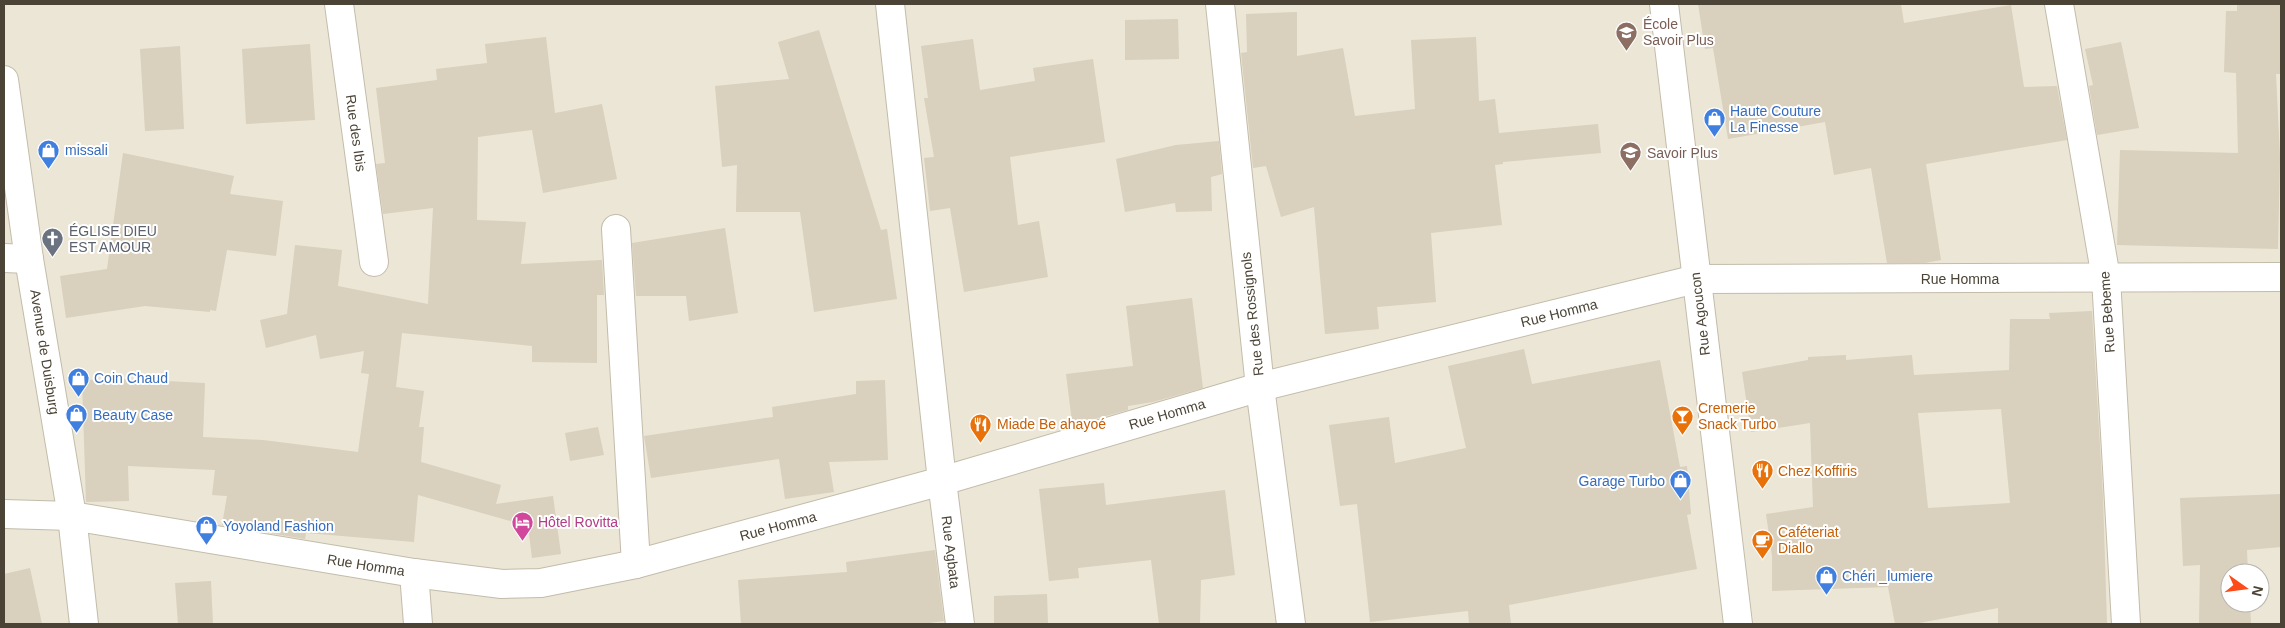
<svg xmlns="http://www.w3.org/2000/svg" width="2285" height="628" font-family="Arial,sans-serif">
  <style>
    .residential { fill: #ebe6d6; fill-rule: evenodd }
    .building { fill: #d9d0bd; fill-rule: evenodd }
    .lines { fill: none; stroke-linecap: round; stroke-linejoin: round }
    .minor-casing { stroke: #c3bcaa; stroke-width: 30 }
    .minor { stroke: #fff; stroke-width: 28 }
    .labels { text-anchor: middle; stroke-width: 4; stroke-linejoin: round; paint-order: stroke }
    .education-label { font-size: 14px; fill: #785e54; stroke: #fff; text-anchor: start }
    .shop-label { font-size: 14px; fill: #366cbe; stroke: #fff; text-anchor: start }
    .street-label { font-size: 14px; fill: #4b4436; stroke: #fff }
    .worship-label { font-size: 14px; fill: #5b616d; stroke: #fff; text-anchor: start }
    .food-label { font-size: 14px; fill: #c56008; stroke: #fff; text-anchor: start }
    .hotel-label { font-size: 14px; fill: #b23c85; stroke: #fff; text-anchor: start }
  </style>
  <rect width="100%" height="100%" fill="#f6f3e9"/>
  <path class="residential" d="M4,4H2281V624H4ZM2230,573H2260V603H2230Z"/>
  <g class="building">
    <path d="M1698,4H1901L1904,23L2011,5L2024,87L2057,86L2067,140L1926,164L1941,260L1925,263H1887L1871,168L1834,175L1825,122L1728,139L1713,48L1705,49Z"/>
    <path d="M2237,4H2281V74H2276L2280,157L2278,249L2117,245L2120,150L2238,153L2236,73L2224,72L2226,11H2237Z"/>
    <path d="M1297,12V56L1343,48L1355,116L1415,109L1411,40L1476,37L1479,101L1495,99L1499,133L1598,124L1601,153L1503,162V164L1495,165L1502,225L1431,233L1436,302L1377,307L1379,329L1325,334L1314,207L1281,217L1266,166L1253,168L1241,53L1247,52L1246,14Z"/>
    <path d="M1178,19L1179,59L1125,60V20Z"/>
    <path d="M819,30L881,230L887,229L897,299L814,312L800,212H736L737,165L722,167L715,86L789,79L778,42Z"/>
    <path d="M546,37L555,113L602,104L617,179L543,193L532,130L478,137L477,220L526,222L521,264L602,260L604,295H597V363L532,362V346L402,333L396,387L424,391L419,427H424L421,462L501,485L496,504L553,496L561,554L532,558L528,526L418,495L414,542L306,533L305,539L222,525L227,496L212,495L215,470L128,466L129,501L86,502L82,380L126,379L205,383L203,437L263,440L358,452L369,374L361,373L364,351L320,359L316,335L266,348L260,320L287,314L295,245L342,250L338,286L428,304L433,208L383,214L376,164L385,163L376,88L437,80L436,69L487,63L485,44Z"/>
    <path d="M973,39L980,90L1035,81L1033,68L1093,59L1105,142L1010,157L1018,225L1039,221L1048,277L964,292L950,208L930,211L924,158L934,157L924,98H928L921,46Z"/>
    <path d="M2121,42L2139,128L2097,135L2089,86L2093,85L2085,49Z"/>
    <path d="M310,44L315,120L246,124L242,49Z"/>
    <path d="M180,46L184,129L145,131L140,49Z"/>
    <path d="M1219,141L1222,174L1211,177L1212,211L1176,212L1175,203L1125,212L1116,159L1176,145Z"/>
    <path d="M123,153L234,176L230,194L283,201L276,256L227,250L216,311L210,310V312L145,306L66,318L60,276L107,269Z"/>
    <path d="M725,228L738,313L689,321L686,296H636L632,243Z"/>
    <path d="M1192,298L1203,388L1153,402L1128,406V410L1095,419L1072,422L1066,374L1133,366L1126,306Z"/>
    <path d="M2092,311L2103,497L2107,624H1998V608L1914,624H1895L1888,587L1772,591V556L1766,514L1813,507L1810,423L1751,432L1742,372L1808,360V357L1846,355V360L1912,355L1914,375L2009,370L2010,319H2050L2049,313ZM2001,409L2010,503L1928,508L1918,413Z"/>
    <path d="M1524,349L1532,384L1660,360L1680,467L1687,466L1691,514L1687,515L1697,569L1509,605L1511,624H1469L1468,611L1370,622L1357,504L1340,506L1329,425L1389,417L1395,463L1466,448L1448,366Z"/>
    <path d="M885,380L888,460L829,462L834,492L785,499L779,459L651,478L644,436L773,417L772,407L856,394V381Z"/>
    <path d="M598,427L604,455L570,461L565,433Z"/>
    <path d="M1104,483L1106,505L1225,490L1235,575L1201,580L1200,624H1159L1151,560L1078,568L1079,578L1049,581L1039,489Z"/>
    <path d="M2281,494V547L2247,550L2248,573H2230V603H2250L2251,624H2199L2200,565L2183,566L2180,498Z"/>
    <path d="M935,550L944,621L922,624H741L738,580L847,572L846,562Z"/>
    <path d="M30,568L42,624H4V574Z"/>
    <path d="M211,581L213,624H178L175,583Z"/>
    <path d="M1047,594L1048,624H994V596Z"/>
  </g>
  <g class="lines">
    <defs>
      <g id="minor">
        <path d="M339,4L374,262"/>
        <path d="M890,4L942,481L960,624"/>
        <path d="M1220,4L1260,387L1291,624"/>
        <path d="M1664,4L1738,624"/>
        <path d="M2059,4L2106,278L2126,624"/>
        <path d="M4,80L29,259L72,516L84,624"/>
        <path d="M616,229L636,564"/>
        <path d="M4,258L29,259"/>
        <path d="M4,514L72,516L414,573L502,584L541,583L636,564L942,481L1260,387L1696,279L2281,277"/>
        <path d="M414,573L418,624"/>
      </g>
    </defs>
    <use href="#minor" class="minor-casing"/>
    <use href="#minor" class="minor"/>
  </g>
  <defs>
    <symbol id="school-pin" viewBox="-11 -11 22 30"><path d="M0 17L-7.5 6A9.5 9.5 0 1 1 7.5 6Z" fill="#8d6e63" stroke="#fff"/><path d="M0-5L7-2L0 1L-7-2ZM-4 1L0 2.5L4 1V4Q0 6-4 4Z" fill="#fff"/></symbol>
    <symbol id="shop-pin" viewBox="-11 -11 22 30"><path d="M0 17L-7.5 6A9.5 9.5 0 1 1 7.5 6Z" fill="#3f7fe0" stroke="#fff"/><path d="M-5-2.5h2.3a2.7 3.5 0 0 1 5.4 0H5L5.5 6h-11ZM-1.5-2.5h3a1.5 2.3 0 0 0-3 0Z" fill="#fff"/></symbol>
    <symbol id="church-pin" viewBox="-11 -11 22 30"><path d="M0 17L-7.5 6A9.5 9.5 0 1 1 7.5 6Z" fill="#6b7280" stroke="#fff"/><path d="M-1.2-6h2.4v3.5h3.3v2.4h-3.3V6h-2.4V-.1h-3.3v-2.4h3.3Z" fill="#fff"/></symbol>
    <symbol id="bar-pin" viewBox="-11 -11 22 30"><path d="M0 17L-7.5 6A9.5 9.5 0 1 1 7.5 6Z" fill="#e8710a" stroke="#fff"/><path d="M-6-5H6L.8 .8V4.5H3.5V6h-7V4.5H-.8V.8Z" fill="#fff"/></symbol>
    <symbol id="restaurant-pin" viewBox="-11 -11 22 30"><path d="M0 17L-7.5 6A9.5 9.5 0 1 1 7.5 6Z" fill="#e8710a" stroke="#fff"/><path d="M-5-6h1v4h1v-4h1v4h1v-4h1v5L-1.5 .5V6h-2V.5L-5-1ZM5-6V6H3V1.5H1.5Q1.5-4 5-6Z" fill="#fff"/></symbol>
    <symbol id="hotel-pin" viewBox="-11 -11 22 30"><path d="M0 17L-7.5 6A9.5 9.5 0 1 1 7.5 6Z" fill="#d1479c" stroke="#fff"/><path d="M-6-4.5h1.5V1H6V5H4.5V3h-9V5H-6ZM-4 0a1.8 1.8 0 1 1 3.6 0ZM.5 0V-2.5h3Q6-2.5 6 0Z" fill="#fff"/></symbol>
    <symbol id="cafe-pin" viewBox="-11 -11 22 30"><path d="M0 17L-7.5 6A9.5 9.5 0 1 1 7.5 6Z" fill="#e8710a" stroke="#fff"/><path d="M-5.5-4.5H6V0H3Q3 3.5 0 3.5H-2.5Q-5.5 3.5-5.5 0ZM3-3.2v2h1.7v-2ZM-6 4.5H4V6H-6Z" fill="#fff"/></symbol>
  </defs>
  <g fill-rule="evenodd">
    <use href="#school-pin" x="1614" y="20" width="25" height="34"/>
    <use href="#shop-pin" x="1702" y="106" width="25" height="34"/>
    <use href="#shop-pin" x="36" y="138" width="25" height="34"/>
    <use href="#school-pin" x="1618" y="140" width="25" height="34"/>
    <use href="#church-pin" x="40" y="226" width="25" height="34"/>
    <use href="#shop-pin" x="66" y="366" width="25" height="34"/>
    <use href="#shop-pin" x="64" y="402" width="25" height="34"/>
    <use href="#bar-pin" x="1670" y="404" width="25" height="34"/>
    <use href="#restaurant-pin" x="968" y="412" width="25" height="34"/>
    <use href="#restaurant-pin" x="1750" y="458" width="25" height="34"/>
    <use href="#shop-pin" x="1668" y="468" width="25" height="34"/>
    <use href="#hotel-pin" x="510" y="510" width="25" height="34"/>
    <use href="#shop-pin" x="194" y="514" width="25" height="34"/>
    <use href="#cafe-pin" x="1750" y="528" width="25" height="34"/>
    <use href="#shop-pin" x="1814" y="564" width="25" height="34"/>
  </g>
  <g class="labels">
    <g class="education-label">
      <text x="1643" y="29">École<tspan x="1643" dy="16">Savoir Plus</tspan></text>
      <text x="1647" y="158">Savoir Plus</text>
    </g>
    <g class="shop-label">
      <text x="1730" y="116">Haute Couture<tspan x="1730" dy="16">La Finesse</tspan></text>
      <text x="65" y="155">missali</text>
      <text x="94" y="383">Coin Chaud</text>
      <text x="93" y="420">Beauty Case</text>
      <text x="1665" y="486" text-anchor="end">Garage Turbo</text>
      <text x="223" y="531">Yoyoland Fashion</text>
      <text x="1842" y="581">Chéri _lumiere</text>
    </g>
    <g class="street-label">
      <text transform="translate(356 133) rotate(82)" y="5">Rue des Ibis</text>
      <text x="1960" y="284">Rue Homma</text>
      <text transform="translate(2107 312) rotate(-94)" y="5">Rue Bebeme</text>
      <text transform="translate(1559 313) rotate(-14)" y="5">Rue Homma</text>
      <text transform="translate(1252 314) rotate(-96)" y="5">Rue des Rossignols</text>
      <text transform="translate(1700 314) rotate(-97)" y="5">Rue Agoucon</text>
      <text transform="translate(45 352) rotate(81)" y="5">Avenue de Duisburg</text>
      <text transform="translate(1167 414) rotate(-16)" y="5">Rue Homma</text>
      <text transform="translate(778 526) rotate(-15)" y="5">Rue Homma</text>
      <text transform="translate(951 552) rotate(83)" y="5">Rue Agbata</text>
      <text transform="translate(366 565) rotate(9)" y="5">Rue Homma</text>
    </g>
    <g class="worship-label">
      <text x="69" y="236">ÉGLISE DIEU<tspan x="69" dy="16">EST AMOUR</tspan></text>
    </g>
    <g class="food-label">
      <text x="1698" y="413">Cremerie<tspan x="1698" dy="16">Snack Turbo</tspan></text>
      <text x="997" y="429">Miade Be ahayoé</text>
      <text x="1778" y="476">Chez Koffiris</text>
      <text x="1778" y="537">Caféteriat<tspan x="1778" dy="16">Diallo</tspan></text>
    </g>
    <g class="hotel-label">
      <text x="538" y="527">Hôtel Rovitta</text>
    </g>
  </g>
  <rect width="2285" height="628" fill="none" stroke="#4b4436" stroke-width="10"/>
  <g transform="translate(2245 588) rotate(104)"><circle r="24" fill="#ffffff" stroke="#b7b4af"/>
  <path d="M0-4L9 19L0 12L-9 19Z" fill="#ff4b17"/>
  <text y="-8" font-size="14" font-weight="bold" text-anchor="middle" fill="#4b4436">N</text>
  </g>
</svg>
